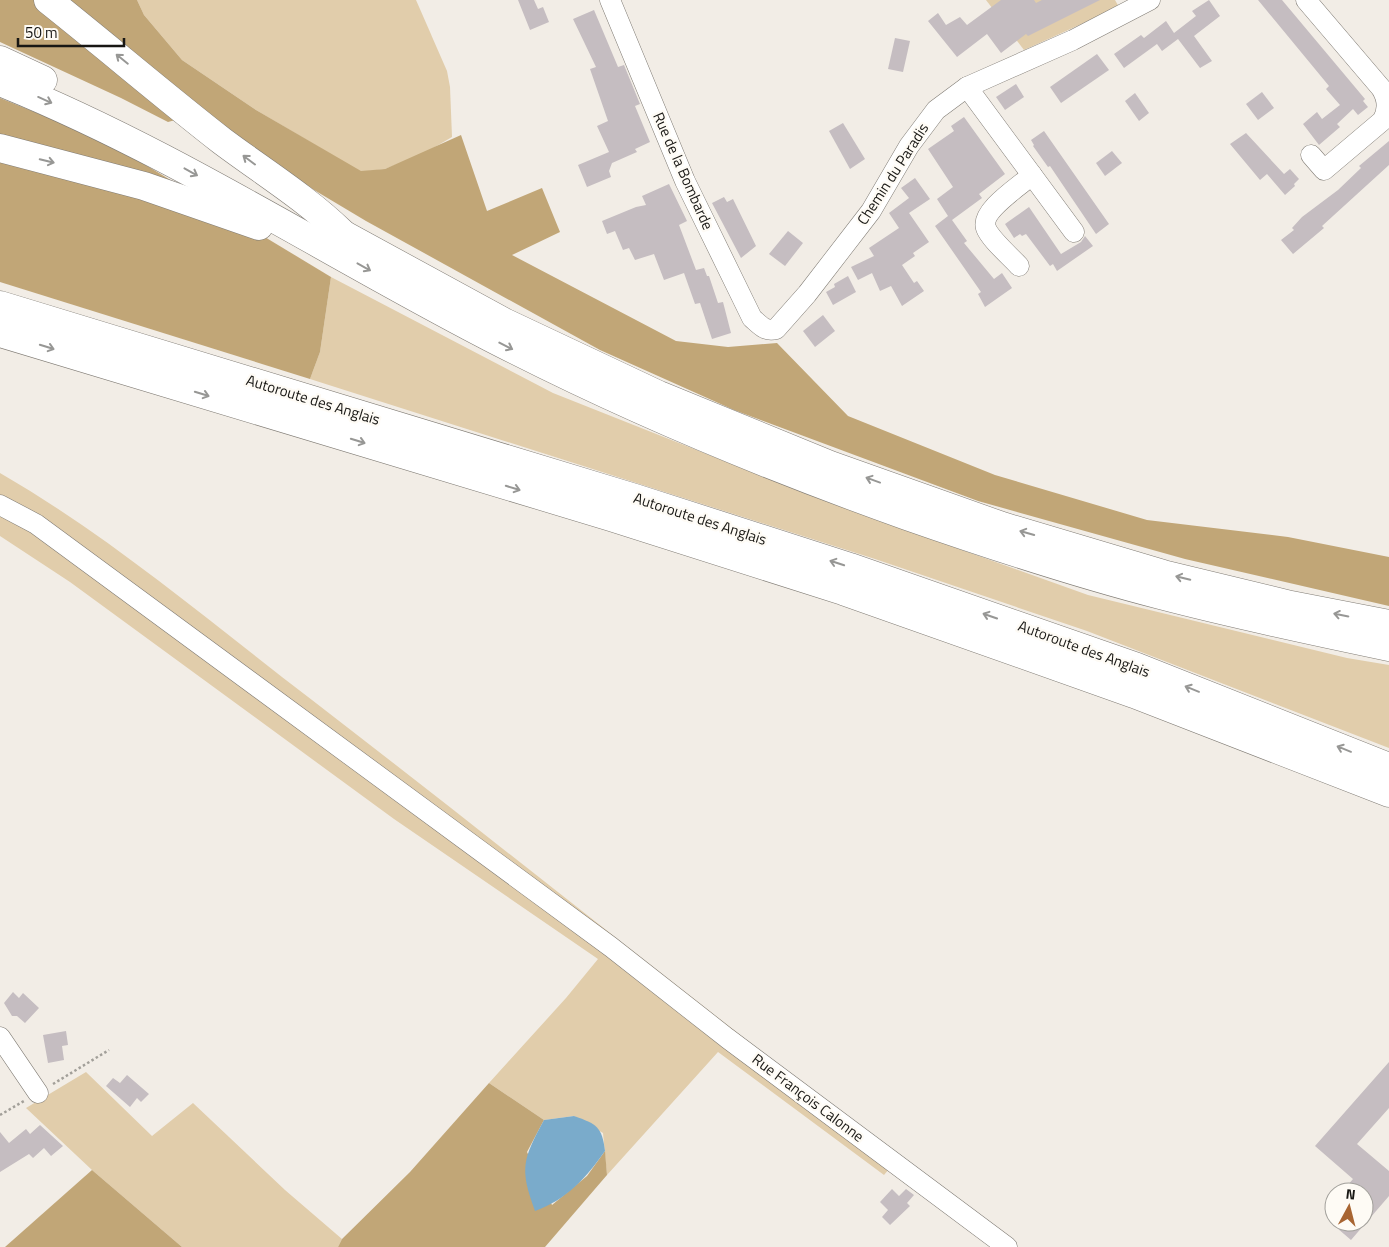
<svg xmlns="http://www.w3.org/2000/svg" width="1389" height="1247" font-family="'Titillium Web',sans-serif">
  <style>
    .green { fill: #e1cdab }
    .forest { fill: #c1a677 }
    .water { fill: #7aabcb }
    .building { fill: #c5bdc1 }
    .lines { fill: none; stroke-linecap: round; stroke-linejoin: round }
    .minor-casing { stroke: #807c75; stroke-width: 21 }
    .highway-casing { stroke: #807c75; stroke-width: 29 }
    .path { stroke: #a29f99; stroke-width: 2.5; stroke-dasharray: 2.5 2.5; stroke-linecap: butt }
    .minor { stroke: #fff; stroke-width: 20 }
    .highway { stroke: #fff; stroke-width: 28 }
    .oneway { stroke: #979795 }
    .labels { text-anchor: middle; stroke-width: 4.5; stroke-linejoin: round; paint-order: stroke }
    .street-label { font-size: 15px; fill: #181714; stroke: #fefbf5 }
  </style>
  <rect width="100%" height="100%" fill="#f2ede6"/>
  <g class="green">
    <path d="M137,0H416L447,71L450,87L452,137L423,154L385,169L361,172L256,110L182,60L144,15Z"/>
    <path d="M986,0H1115L1119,7L1024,50Z"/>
    <path d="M331,277L553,393L828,502L1088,595L1347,658L1389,665V748L1087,631L875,559L310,379L320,352Z"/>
    <path d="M0,473C111,537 210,622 312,700C508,851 701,1007 899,1157L884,1175L718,1052L607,1175L603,1133L574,1116L544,1120L489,1083L566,998L598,959L394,819L70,582L0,536Z"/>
    <path d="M86,1072L152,1136L193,1103L285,1190L342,1239L338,1247H182L92,1170L26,1108Z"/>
  </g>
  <g class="forest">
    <path d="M0,0H137L144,15L182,60L256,110L361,171L385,169L461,135L487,211L542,188L560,232L512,255L676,341L728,347L777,343L848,416L995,475L1147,520L1288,537L1389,557V606L1185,559L978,501L734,410L600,350L366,221L279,169L205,112L168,122L121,98L0,42Z"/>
    <path d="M0,98L106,141L331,277L320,352L310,379L0,282Z"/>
    <path d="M489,1083L544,1120L527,1152L552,1205L587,1176L605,1151L607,1175L545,1247H338L342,1239L410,1172Z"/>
    <path d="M92,1170L182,1247H5Z"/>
  </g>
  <path class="water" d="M574,1116C597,1124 602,1127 605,1151C587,1177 566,1200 535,1211C519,1168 523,1159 544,1120Z"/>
  <g class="building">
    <path d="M518,0H534L538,9L543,7L549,22L530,30Z"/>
    <path d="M1001,0H1034L1036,3L1042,0H1100L1028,36L1026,34L1001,53L987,34L957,57L928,21L938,13L946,25L960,17L967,25Z"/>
    <path d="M1209,0L1220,16L1194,36L1212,61L1200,68L1178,39L1162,51L1157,44L1124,68L1114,54L1141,35L1144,38L1166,21L1174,33L1196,16L1192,11Z"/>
    <path d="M1258,0H1282L1365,99L1363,101L1368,107L1358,115L1353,109L1337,124L1340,127L1319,145L1303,124L1317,112L1322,119L1340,105L1326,89L1329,86Z"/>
    <path d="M594,10L618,67L624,65L640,104L635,106L650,142L635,149L637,152L612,163L609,171L611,177L587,187L578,165L609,152L597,126L608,121L590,69L596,67L573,19Z"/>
    <path d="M895,38L910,41L903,72L888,69Z"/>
    <path d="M1097,54L1109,70L1061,103L1050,87Z"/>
    <path d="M1016,84L1024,97L1005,110L996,97Z"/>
    <path d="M1262,92L1274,108L1258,120L1246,104Z"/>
    <path d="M1135,93L1149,113L1139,121L1125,101Z"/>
    <path d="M964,117L1005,174L979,194L982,198L952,220L967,241L964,243L994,279L1002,273L1012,288L985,307L978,294L981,292L935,226L948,216L937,199L953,187L928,149L954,131L951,126Z"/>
    <path d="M843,123L865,159L850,169L829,131Z"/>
    <path d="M1044,131L1109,224L1096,234L1050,166L1048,167L1033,146L1034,145L1031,140Z"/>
    <path d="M1246,133L1284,174L1290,169L1299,179L1294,184L1295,186L1285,195L1267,174L1260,180L1230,144Z"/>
    <path d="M1389,141V165L1322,226L1324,228L1293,254L1281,240L1294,230L1292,228L1302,217L1338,190L1361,168L1359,166Z"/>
    <path d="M1112,151L1122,163L1105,176L1096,163Z"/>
    <path d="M915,178L930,199L909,213L929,242L913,253L915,256L902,265L914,283L917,281L924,291L902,306L891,286L880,291L872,273L858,280L851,267L874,256L869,248L899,228L889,213L909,198L901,188Z"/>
    <path d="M669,184L687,221L679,225L696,270L704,268L707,276H709L718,303L723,302L731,333L712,339L700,303L695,304L684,273L664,280L654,254L635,260L629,248L623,250L615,231L607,234L602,221L636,207L646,205L642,196Z"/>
    <path d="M724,197L727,202L733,199L756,246L741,258L712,203Z"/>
    <path d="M1029,207L1061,254L1081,242L1085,236L1093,246L1057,271L1053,264L1050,266L1026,234L1022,236L1020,234L1014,238L1005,224Z"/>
    <path d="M788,231L803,243L785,266L769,254Z"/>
    <path d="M848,276L856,292L833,305L826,292L835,287L834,284Z"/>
    <path d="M823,315L835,331L815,347L803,331Z"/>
    <path d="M13,992L19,998L23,993L39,1008L25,1023L17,1016H12L4,1003Z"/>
    <path d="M66,1031L68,1045L62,1046L64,1060L48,1063L43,1035Z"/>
    <path d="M1389,1062V1108L1357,1144L1389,1171V1196L1351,1240L1330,1222H1364V1192H1342L1353,1179L1315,1146Z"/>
    <path d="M127,1075L149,1094L141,1102L137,1098L130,1107L106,1086L113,1078L120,1083Z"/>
    <path d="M40,1125L63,1146L51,1156L44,1148L33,1158L29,1154L0,1172V1132L9,1143L26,1129L30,1134Z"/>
    <path d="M892,1189L899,1196L906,1189L914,1195L907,1203L910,1206L890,1225L882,1217L888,1210L880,1202Z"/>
  </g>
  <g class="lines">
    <defs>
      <g id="minor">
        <path d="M610,0L685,181L752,318C760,325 765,332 776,329L807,294L871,211L909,146L936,110L967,87L1073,40L1150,0"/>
        <path d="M1306,0L1381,88C1388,99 1389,110 1382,121L1324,170L1311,155"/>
        <path d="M967,87L1074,232"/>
        <path d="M1019,266C1011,257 990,239 986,228C980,211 1020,186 1032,175"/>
        <path d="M0,505L36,524L611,947L727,1038L1007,1247"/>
        <path d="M0,1037L38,1093"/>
      </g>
      <g id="highway">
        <path d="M48,0C106,46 163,95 222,141C262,171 306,198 342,233"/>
        <path d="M0,60L43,80"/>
        <path d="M0,82C176,153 334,258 503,344C634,411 769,467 907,516C990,545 1075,573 1160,595C1236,615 1312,631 1389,647"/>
        <path d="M0,148L144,186L259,226"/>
        <path d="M339,232L504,322L659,395L830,465L1002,526L1163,574L1291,605L1389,624"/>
        <path d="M0,305L635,498L850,567L1137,667L1389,767"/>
        <path d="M0,333L611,517L843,591L1134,694L1389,793"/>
      </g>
    </defs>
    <use href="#minor" class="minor-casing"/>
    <use href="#highway" class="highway-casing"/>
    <g class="path">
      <path d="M53,1084L109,1050"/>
      <path d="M0,1115L24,1101"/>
    </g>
    <use href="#minor" class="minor"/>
    <use href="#highway" class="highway"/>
  </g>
  <defs><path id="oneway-shaft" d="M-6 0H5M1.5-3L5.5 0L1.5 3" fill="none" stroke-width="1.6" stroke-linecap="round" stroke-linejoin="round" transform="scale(1.25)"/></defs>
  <g class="oneway">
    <use href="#oneway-shaft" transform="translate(122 59) rotate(-141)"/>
    <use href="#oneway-shaft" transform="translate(45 100) rotate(24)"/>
    <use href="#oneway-shaft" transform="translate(249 160) rotate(-143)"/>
    <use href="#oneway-shaft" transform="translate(47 161) rotate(14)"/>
    <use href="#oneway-shaft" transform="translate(191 172) rotate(29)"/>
    <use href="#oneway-shaft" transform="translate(364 267) rotate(29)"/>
    <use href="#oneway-shaft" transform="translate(506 346) rotate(27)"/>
    <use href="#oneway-shaft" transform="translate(47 347) rotate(17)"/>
    <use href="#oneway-shaft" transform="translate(202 394) rotate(17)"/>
    <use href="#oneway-shaft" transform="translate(358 441) rotate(17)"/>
    <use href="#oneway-shaft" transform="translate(873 480) rotate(-160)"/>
    <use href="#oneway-shaft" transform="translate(513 488) rotate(17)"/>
    <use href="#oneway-shaft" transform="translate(1027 533) rotate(-164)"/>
    <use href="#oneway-shaft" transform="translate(837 563) rotate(-162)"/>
    <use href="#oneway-shaft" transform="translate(1183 578) rotate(-166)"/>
    <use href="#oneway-shaft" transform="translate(1341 615) rotate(-169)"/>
    <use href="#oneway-shaft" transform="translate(990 616) rotate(-161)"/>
    <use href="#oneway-shaft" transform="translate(1192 689) rotate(-158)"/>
    <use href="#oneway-shaft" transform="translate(1344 749) rotate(-158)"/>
  </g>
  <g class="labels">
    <g class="street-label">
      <text transform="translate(683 171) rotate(66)" y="5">Rue de la Bombarde</text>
      <text transform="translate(893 174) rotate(-57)" y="5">Chemin du Paradis</text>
      <text transform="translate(313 400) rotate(17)" y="5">Autoroute des Anglais</text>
      <text transform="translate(700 519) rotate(18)" y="5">Autoroute des Anglais</text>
      <text transform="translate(1084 649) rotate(20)" y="5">Autoroute des Anglais</text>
      <text transform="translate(808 1098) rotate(37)" y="5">Rue François Calonne</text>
    </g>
  </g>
  <g transform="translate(1349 1207) rotate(7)"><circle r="24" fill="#fefbf5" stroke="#a2a09b"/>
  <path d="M0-4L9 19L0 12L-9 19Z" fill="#a86532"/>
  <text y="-8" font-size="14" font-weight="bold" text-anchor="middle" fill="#181714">N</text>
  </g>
  <path d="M18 38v8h106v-8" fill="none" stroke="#181714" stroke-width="2.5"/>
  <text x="25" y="38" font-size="15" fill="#181714" stroke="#fefbf5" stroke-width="4" paint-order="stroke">50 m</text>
</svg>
